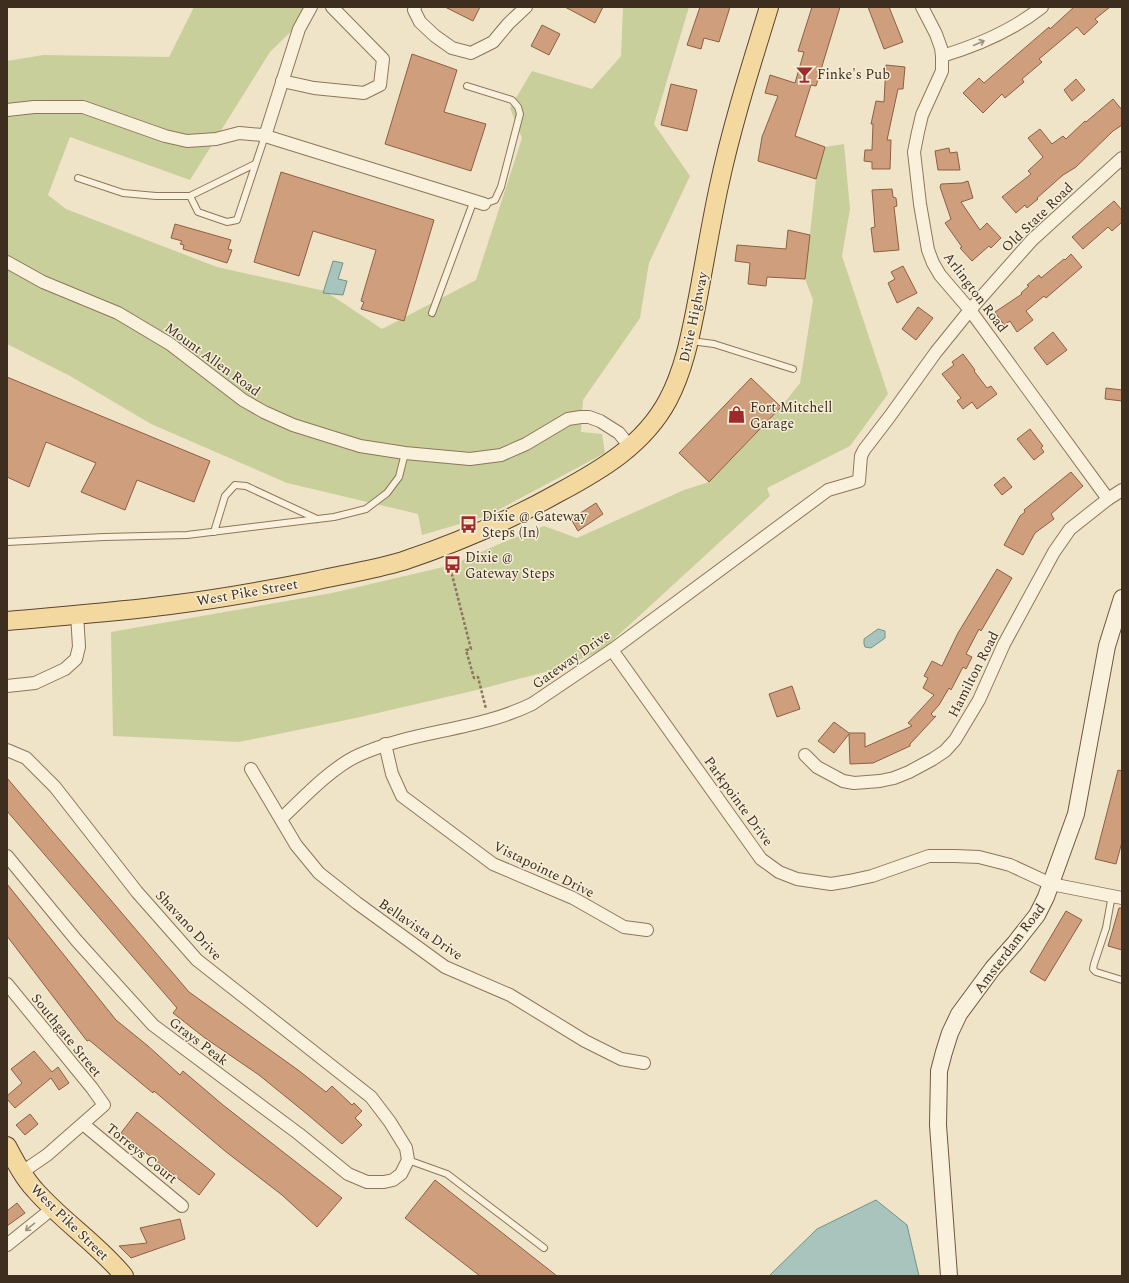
<svg xmlns="http://www.w3.org/2000/svg" width="1129" height="1283" font-family="Spectral,serif">
  <style>
    .green { fill: #c9cf9b }
    .water { fill: #a9c4bc; stroke: #6f938a }
    .building { fill: #cf9f7d; stroke: #8d5f41 }
    .lines { fill: none; stroke-linecap: round; stroke-linejoin: round }
    .lane-casing { stroke: #8d765c; stroke-width: 8 }
    .street-casing { stroke: #8d765c; stroke-width: 14 }
    .secondary-casing { stroke: #6f573f; stroke-width: 18 }
    .primary-casing { stroke: #5b4430; stroke-width: 20 }
    .path { stroke: #8d765c; stroke-width: 2.5; stroke-dasharray: 3 2; stroke-linecap: butt }
    .lane { stroke: #faf1dc; stroke-width: 6 }
    .street { stroke: #faf1dc; stroke-width: 12 }
    .secondary { stroke: #faf1dc; stroke-width: 16 }
    .primary { stroke: #f3d9a0; stroke-width: 18 }
    .oneway { stroke: #9c907e }
    .labels { text-anchor: middle; stroke-width: 3; stroke-linejoin: round; paint-order: stroke }
    .poi-label { font-size: 14px; fill: #3d2e20; stroke: #f7eed8; text-anchor: start }
    .street-label { font-size: 14px; fill: #3d2e20; stroke: #f7eed8 }
  </style>
  <rect width="100%" height="100%" fill="#f0e4c8"/>
  <g class="green">
    <path d="M194,7H316L270,52L190,180L70,137L48,195L66,209L217,267L325,291L382,329L476,280L522,138L510,108L532,71L592,89L621,56L623,7H689L654,124L690,176L649,263L640,318L583,400L581,432L602,434L605,453L487,516L422,535L418,514L287,483L151,424L70,376L7,344V61L43,55L169,57Z"/>
    <path d="M844,144L850,209L842,256L888,394L850,446L767,488L770,496L601,651L553,670L477,690L356,718L239,742L113,736L111,632L332,593L452,565L506,541L544,526L577,538L684,490L709,482L781,407L800,383L813,300L805,279L816,179L825,147Z"/>
  </g>
  <g class="water">
    <path d="M333,261L343,263L338,279L347,281L343,295L323,293Z"/>
    <path d="M878,629L885,631V638L871,648L865,647L864,644V639Z"/>
    <path d="M876,1200L907,1225L919,1276H769L817,1229Z"/>
  </g>
  <g class="building">
    <path d="M445,7H480L473,21Z"/>
    <path d="M565,7H603L595,23Z"/>
    <path d="M700,7H730L719,42L704,38L701,49L687,45Z"/>
    <path d="M812,7H840L816,86L811,85L795,136L825,147L816,179L758,161L762,137L778,96L765,93L770,75L795,83L804,52L798,51Z"/>
    <path d="M868,7H889L903,42L884,49Z"/>
    <path d="M1074,7H1110L1095,19L1098,22L1084,35L1077,27L1039,59L1042,62L1022,79L1024,82L1005,98L1002,94L983,113L963,93L979,78L984,83L1049,27L1050,29Z"/>
    <path d="M542,25L560,34L549,55L531,46Z"/>
    <path d="M412,54L457,70L444,112L486,124L471,171L385,144Z"/>
    <path d="M886,65L905,67L903,89H898L887,140H891L890,169H872V162L864,161L865,150H872L873,124H871L876,101L884,102Z"/>
    <path d="M1076,79L1085,90L1072,101L1064,90Z"/>
    <path d="M671,84L697,90L687,131L661,125Z"/>
    <path d="M1113,99L1122,110V125L1113,131L1076,167L1063,175L1037,198L1038,199L1027,208L1025,205L1016,213L1002,197L1031,174L1028,171L1043,157L1028,138L1040,129L1052,144L1063,136L1066,139L1085,121L1086,122Z"/>
    <path d="M949,148L950,153L957,152L960,170H938L935,151Z"/>
    <path d="M281,172L434,220L404,321L361,309L364,302L361,301L376,250L313,231L299,276L254,262Z"/>
    <path d="M968,181L973,198L961,202L980,230L987,223L1001,238L991,248L989,246L972,261L960,248L962,247L945,223L951,219L940,187L941,184L962,183Z"/>
    <path d="M892,189L893,197L896,198L897,206L894,207L899,250L874,252L871,228L875,227L872,190Z"/>
    <path d="M1114,201L1122,210V222L1112,231L1108,227L1083,249L1072,237Z"/>
    <path d="M175,224L231,240L228,249L232,250L227,263L183,249L184,245L180,244L182,241L171,238Z"/>
    <path d="M788,230L810,235L805,279L767,277L766,286L748,284L750,263L735,261L737,245L786,249Z"/>
    <path d="M1071,254L1082,267L1046,298L1044,296L1026,311L1033,320L1017,332L1010,321L1004,325L995,312L1022,294L1021,293L1029,286L1027,285L1039,275L1041,278L1064,259L1065,260Z"/>
    <path d="M903,266L917,293L897,303L888,283L895,279L891,272Z"/>
    <path d="M918,307L933,318L916,340L902,329Z"/>
    <path d="M1053,332L1067,350L1047,365L1034,348Z"/>
    <path d="M963,354L975,370L974,371L987,388L991,386L997,394L977,409L972,402L963,409L957,401L961,398L942,374L954,365L952,362Z"/>
    <path d="M7,377L210,461L194,502L137,480L125,510L81,492L96,463L46,442L29,487L7,477Z"/>
    <path d="M751,378L781,407L709,482L679,453Z"/>
    <path d="M1106,388L1122,390V401L1105,399Z"/>
    <path d="M1030,429L1043,446L1041,448L1044,452L1034,460L1017,439Z"/>
    <path d="M1071,472L1083,486L1051,514L1054,519L1035,533L1023,555L1004,545L1020,516L1025,512L1024,510Z"/>
    <path d="M1004,477L1012,487L1002,495L994,485Z"/>
    <path d="M596,503L603,514L578,531L571,519Z"/>
    <path d="M997,569L1012,578L981,631L979,629L966,654L972,657L966,669L963,667L951,690L949,688L939,705L931,714L934,717L936,716L910,744V746L873,763L850,764L849,734L834,753L818,741L834,722L849,733H865V747L912,726L908,723L934,695L923,688L928,678L924,676L932,661L942,666L958,633Z"/>
    <path d="M792,686L800,709L777,717L769,694Z"/>
    <path d="M1118,770L1122,771V842L1116,864L1095,859Z"/>
    <path d="M7,778L189,992L298,1070L326,1092L332,1086L352,1105L354,1103L362,1111L355,1118L362,1125L342,1144L307,1114L259,1075L205,1038L173,1013L177,1008L7,811Z"/>
    <path d="M7,884L116,1020L148,1046L180,1075L183,1071L223,1105L342,1198L317,1227L282,1195L225,1151L154,1091L153,1093L89,1040L87,1041L7,936Z"/>
    <path d="M1119,908H1122V950L1108,946Z"/>
    <path d="M1066,911L1082,920L1045,981L1030,972Z"/>
    <path d="M34,1051L52,1072L58,1067L69,1083L59,1090L51,1078L15,1108L7,1099V1096L22,1083L11,1069Z"/>
    <path d="M137,1112L215,1174L199,1195L121,1133Z"/>
    <path d="M30,1114L38,1124L25,1135L16,1125Z"/>
    <path d="M435,1180L557,1276H480L405,1218Z"/>
    <path d="M17,1203L25,1213L7,1226V1211Z"/>
    <path d="M180,1219L185,1239L131,1258L119,1246L147,1243L140,1228Z"/>
  </g>
  <g class="lines">
    <defs>
      <g id="lane">
        <path d="M467,86L512,100L518,107L520,114L501,187L495,200L484,204"/>
        <path d="M78,178L123,193L156,196H190L198,212L227,222L237,220L265,136"/>
        <path d="M190,196L255,164"/>
        <path d="M432,313L474,200"/>
        <path d="M691,341L714,344L793,369"/>
        <path d="M214,532L225,496L235,485L246,486L317,519"/>
        <path d="M7,542L104,537L187,535L334,517L366,509L387,493L399,477L405,453"/>
        <path d="M1112,895L1106,928L1094,964L1093,969L1096,972L1122,980"/>
        <path d="M408,1160L447,1174L544,1248"/>
      </g>
      <g id="street">
        <path d="M415,7L414,10L420,22L435,36L452,48L471,53L493,42L508,24L526,7"/>
        <path d="M922,7L936,34L941,48L942,56V71L922,115L918,132L914,152L920,204L928,250L933,263L940,275L970,310L1108,499"/>
        <path d="M942,56C979,45 1012,31 1042,7"/>
        <path d="M282,81L314,88L364,93L380,85L383,59L332,7"/>
        <path d="M7,110L34,107H83L165,136L187,141L216,139L239,133L262,135L484,204"/>
        <path d="M265,136L299,29L311,7"/>
        <path d="M7,262L43,282L118,313L170,344L243,400L264,412L293,425L360,446L405,453L470,459L501,455L526,444L568,419L581,417H589L600,421L619,433L630,447"/>
        <path d="M612,650L761,859L779,872L797,879L831,884L849,881L872,876L929,856H955L979,857L1010,865L1051,884L1122,898"/>
        <path d="M7,686L35,683L65,669L76,659L79,647L77,614"/>
        <path d="M385,744L392,774L402,796L493,864L573,898L624,927L647,930"/>
        <path d="M7,750L26,758L55,787L137,892L197,960L371,1097L390,1122L406,1148L408,1160L401,1174L393,1180L384,1182H367L348,1174L299,1134L153,1025L77,941L7,856"/>
        <path d="M805,755L817,767L843,781L854,783L880,781L894,778L909,772L933,759L945,751L955,740L979,700L1004,644L1054,552L1070,529L1108,499L1122,490"/>
        <path d="M251,769L296,845L319,873L357,903L445,967L510,995L585,1041L621,1059L644,1063"/>
        <path d="M281,819C303,798 332,767 359,755C414,730 477,731 532,704L612,650L828,490L859,481L861,456L864,450L890,416L936,352L970,310L1032,240L1122,158"/>
        <path d="M7,984L92,1088L104,1105L47,1155L22,1172"/>
        <path d="M83,1124L182,1206"/>
        <path d="M7,1245L53,1208"/>
      </g>
      <path id="secondary" d="M949,1276L938,1125L939,1071L944,1052L950,1033L959,1014L993,968L1015,943L1037,915L1046,897L1076,814L1107,646L1122,598"/>
      <g id="primary">
        <path d="M7,621C61,616 116,612 170,605C217,599 263,591 309,582C340,575 373,570 403,561C457,543 508,521 558,493C601,470 644,445 668,400C685,368 691,332 698,297C705,260 711,223 719,186C732,125 751,66 769,7"/>
        <path d="M7,1146C15,1161 23,1177 35,1190C62,1221 98,1244 124,1276"/>
      </g>
    </defs>
    <use href="#lane" class="lane-casing"/>
    <use href="#street" class="street-casing"/>
    <use href="#secondary" class="secondary-casing"/>
    <use href="#primary" class="primary-casing"/>
    <path class="path" d="M448,559L471,649L466,650L474,678L478,677L486,709"/>
    <use href="#lane" class="lane"/>
    <use href="#street" class="street"/>
    <use href="#secondary" class="secondary"/>
    <use href="#primary" class="primary"/>
  </g>
  <defs><path id="oneway-shaft" d="M-6 0H5M1.5-3L5.5 0L1.5 3" fill="none" stroke-width="1.6" stroke-linecap="round" stroke-linejoin="round"/></defs>
  <g class="oneway">
    <use href="#oneway-shaft" transform="translate(979 43) rotate(-24)"/>
    <use href="#oneway-shaft" transform="translate(30 1227) rotate(141)"/>
  </g>
  <defs>
    <symbol id="bar-bare" viewBox="-9 -9 18 18"><path d="M-6-5H6L.8 .8V4.5H3.5V6h-7V4.5H-.8V.8Z" fill="#9e2a2b" stroke="#f7eed8" stroke-width="2.5" paint-order="stroke"/></symbol>
    <symbol id="shop-bare" viewBox="-9 -9 18 18"><path d="M-5-2.5h2.3a2.7 3.5 0 0 1 5.4 0H5L5.5 6h-11ZM-1.5-2.5h3a1.5 2.3 0 0 0-3 0Z" fill="#9e2a2b" stroke="#f7eed8" stroke-width="2.5" paint-order="stroke"/></symbol>
    <symbol id="bus-bare" viewBox="-9 -9 18 18"><path d="M-5-6H5V4H4V6H2V4H-2V6H-4V4H-5ZM-3.5-4V0h7V-4ZM-3.5 1.2v1.5H-2V1.2ZM2 1.2v1.5H3.5V1.2Z" fill="#9e2a2b" stroke="#f7eed8" stroke-width="2.5" paint-order="stroke"/></symbol>
  </defs>
  <g fill-rule="evenodd">
    <use href="#bar-bare" x="792" y="62" width="25" height="25"/>
    <use href="#shop-bare" x="724" y="402" width="25" height="25"/>
    <use href="#bus-bare" x="456" y="512" width="25" height="25"/>
    <use href="#bus-bare" x="440" y="552" width="25" height="25"/>
  </g>
  <g class="labels">
    <g class="poi-label">
      <text x="817" y="79">Finke's Pub</text>
      <text x="750" y="412">Fort Mitchell<tspan x="750" dy="16">Garage</tspan></text>
      <text x="482" y="521">Dixie @ Gateway<tspan x="482" dy="16">Steps (In)</tspan></text>
      <text x="465" y="562">Dixie @<tspan x="465" dy="16">Gateway Steps</tspan></text>
    </g>
    <g class="street-label">
      <text transform="translate(1037 217) rotate(-44)" y="5">Old State Road</text>
      <text transform="translate(976 292) rotate(53)" y="5">Arlington Road</text>
      <text transform="translate(693 317) rotate(-78)" y="5">Dixie Highway</text>
      <text transform="translate(213 359) rotate(36)" y="5">Mount Allen Road</text>
      <text transform="translate(247 592) rotate(-10)" y="5">West Pike Street</text>
      <text transform="translate(571 659) rotate(-35)" y="5">Gateway Drive</text>
      <text transform="translate(973 674) rotate(-63)" y="5">Hamilton Road</text>
      <text transform="translate(739 801) rotate(54)" y="5">Parkpointe Drive</text>
      <text transform="translate(544 869) rotate(26)" y="5">Vistapointe Drive</text>
      <text transform="translate(189 925) rotate(47)" y="5">Shavano Drive</text>
      <text transform="translate(421 929) rotate(34)" y="5">Bellavista Drive</text>
      <text transform="translate(1009 948) rotate(-53)" y="5">Amsterdam Road</text>
      <text transform="translate(67 1035) rotate(51)" y="5">Southgate Street</text>
      <text transform="translate(199 1041) rotate(37)" y="5">Grays Peak</text>
      <text transform="translate(142 1153) rotate(39)" y="5">Torreys Court</text>
      <text transform="translate(70 1222) rotate(44)" y="5">West Pike Street</text>
    </g>
  </g>
  <rect width="1129" height="1283" fill="none" stroke="#3d2e20" stroke-width="16"/>
</svg>
